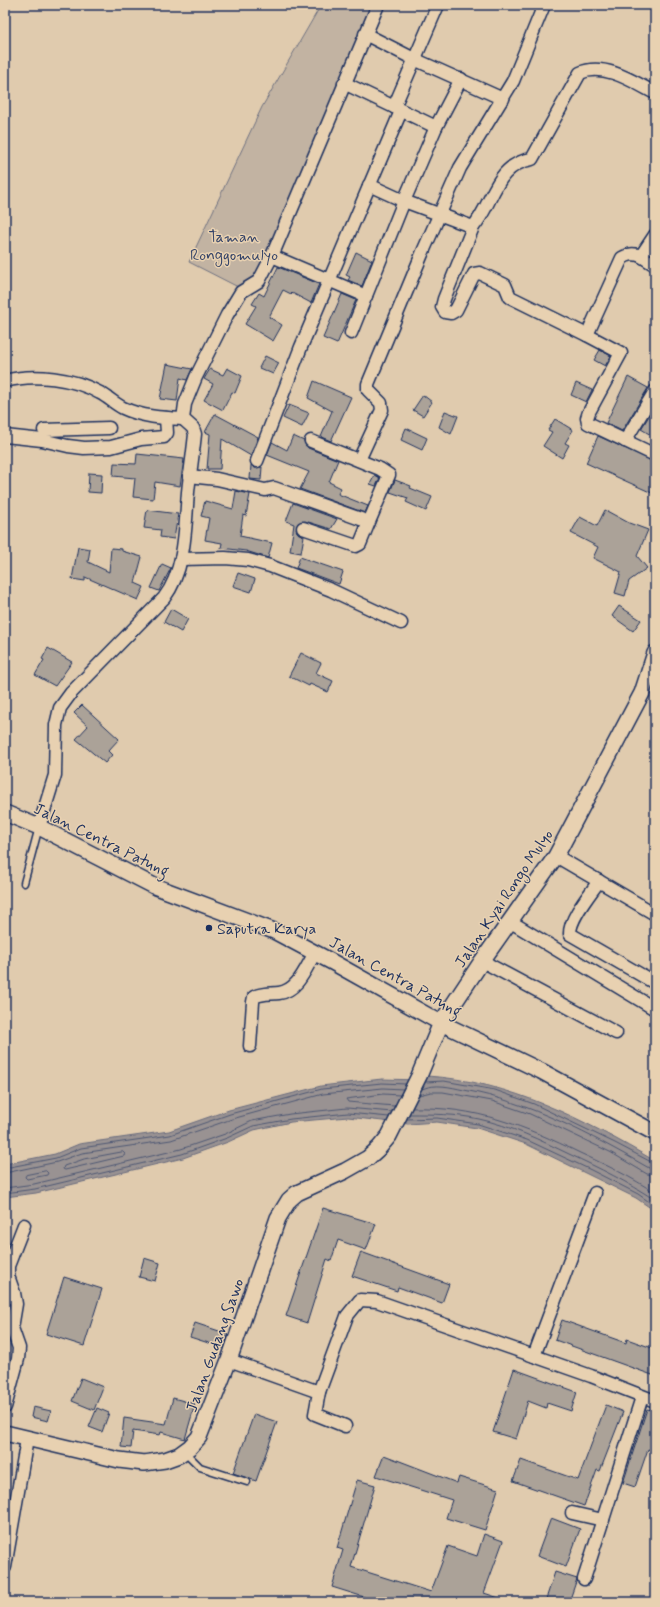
<svg xmlns="http://www.w3.org/2000/svg" width="660" height="1607" font-family="Mynerve,sans-serif">
  <style>
    .green { fill: #c2b3a2; stroke: #6e7180 }
    .water { fill: #999292; stroke: #676a7d }
    .lines { fill: none; stroke-linecap: round; stroke-linejoin: round }
    .shore { stroke: #4d5773; stroke-width: 1 }
    .building { fill: #aba298; stroke: #1b2f5e }
    .service-casing { stroke: #1b2f5e; stroke-width: 9 }
    .minor-casing { stroke: #1b2f5e; stroke-width: 15 }
    .tertiary-casing { stroke: #1b2f5e; stroke-width: 18 }
    .service { stroke: #e8d1b1; stroke-width: 6 }
    .minor { stroke: #e8d1b1; stroke-width: 12 }
    .tertiary { stroke: #e8d1b1; stroke-width: 15 }
    .poi-dot { fill: #1b2f5e; stroke: #e8d1b1; stroke-width: 1.5 }
    .labels { text-anchor: middle; stroke-width: 3; stroke-linejoin: round; paint-order: stroke }
    .park-label { font-size: 16px; fill: #344368; stroke: #e8d1b1 }
    .street-label { font-size: 16px; fill: #1b2f5e; stroke: #e8d1b1 }
    .poi-label { font-size: 16px; fill: #1b2f5e; stroke: #e8d1b1; text-anchor: start }
  </style>
  <rect width="100%" height="100%" fill="#e0cbae"/>
  <filter id="ink" filterUnits="userSpaceOnUse"><feTurbulence type="fractalNoise" baseFrequency=".025" numOctaves="2"/><feDisplacementMap in="SourceGraphic" scale="8" xChannelSelector="R" yChannelSelector="G"/><feConvolveMatrix kernelMatrix="1 2 1 2 8 2 1 2 1" color-interpolation-filters="sRGB"/></filter>
  <g filter="url(#ink)">
    <path class="green" d="M321,5H376L258,277L240,288L189,262L262,107Z"/>
    <path class="water" d="M427,1076C510,1081 585,1120 655,1161V1211L636,1198L526,1144L477,1128L437,1122L408,1124L348,1117L291,1122L254,1130L228,1142L183,1158L36,1193L5,1197V1164L55,1154L79,1144L169,1131L229,1110L321,1086L382,1079L420,1080Z"/>
    <g class="lines">
      <g class="shore">
        <path d="M426,1082L444,1081L495,1090L534,1104L615,1143L655,1164"/>
        <path d="M422,1089C436,1083 450,1087 464,1090C530,1102 591,1135 649,1168L655,1169"/>
        <path d="M419,1095L431,1092H443L492,1101L530,1114L610,1152L647,1174L655,1175"/>
        <path d="M394,1106L348,1102L346,1099L383,1094L400,1095"/>
        <path d="M412,1108C475,1106 525,1126 580,1153C606,1165 632,1177 655,1193"/>
        <path d="M409,1114C433,1114 456,1114 479,1119C511,1126 540,1140 569,1154C599,1168 628,1182 655,1200"/>
        <path d="M407,1119L437,1118L478,1124L527,1140L591,1170L638,1194L655,1206"/>
        <path d="M123,1152L125,1154L124,1156L65,1170L63,1169L64,1166L84,1159Z"/>
        <path d="M5,1168L56,1158L81,1148L170,1135L230,1114L322,1089L382,1083L406,1084"/>
        <path d="M46,1171L48,1173L47,1175L27,1179L25,1177L26,1175Z"/>
        <path d="M5,1173L57,1162L82,1153L171,1140L232,1119L323,1094L383,1088L403,1089"/>
        <path d="M5,1188L34,1184L181,1149L225,1134L252,1121L290,1114L347,1108L392,1112"/>
        <path d="M5,1193L35,1189L182,1154L227,1138L253,1126L291,1119L348,1113L389,1117"/>
      </g>
    </g>
    <g class="building">
      <path d="M356,252L372,260L362,286L348,280L350,277L346,275Z"/>
      <path d="M278,267L319,284L311,303L292,293L291,294L283,290L269,317L282,325L273,341L245,324L256,306L252,304L259,293L264,296Z"/>
      <path d="M342,294L356,300L337,344L323,338Z"/>
      <path d="M600,350L611,356L605,366L594,360Z"/>
      <path d="M265,356L279,363L273,374L259,368Z"/>
      <path d="M167,364L192,369L187,380L180,378L177,401L160,399Z"/>
      <path d="M227,368L242,376L235,393L232,392L223,410L204,400L213,384L204,379L210,369L223,375Z"/>
      <path d="M628,377L648,388L622,431L606,423Z"/>
      <path d="M314,381L351,397L331,441L321,437L332,411L308,398Z"/>
      <path d="M576,383L592,390L586,402L571,395Z"/>
      <path d="M423,395L432,402L423,416L413,410Z"/>
      <path d="M289,405L309,413L302,427L283,418Z"/>
      <path d="M655,406V428L651,435L641,429Z"/>
      <path d="M445,411L458,416L451,434L439,427Z"/>
      <path d="M215,414L258,437L251,456L222,439L220,469H207L210,434L205,432Z"/>
      <path d="M555,419L573,430L565,443L569,445L562,458L543,446L552,432L548,430Z"/>
      <path d="M406,428L427,438L422,450L401,440Z"/>
      <path d="M293,436L304,441L308,448L338,460L329,482L341,488L338,494L368,506L365,513L300,489L309,472L267,455L272,442L287,450Z"/>
      <path d="M598,436L655,462V486L652,493L586,463Z"/>
      <path d="M137,454L184,459L180,486L155,482L153,499L133,497L135,478L113,476L114,463L136,464Z"/>
      <path d="M251,465L255,468L262,467L261,480L250,479Z"/>
      <path d="M89,473L102,474L101,493L88,492Z"/>
      <path d="M375,475L380,478L376,486L370,484Z"/>
      <path d="M395,480L411,486L410,488L432,497L426,511L406,502L408,498L390,492Z"/>
      <path d="M236,491L250,494L246,516L243,515L240,536L272,543L268,558L246,551L221,548L222,543L205,540L209,518L201,516L205,501L233,509Z"/>
      <path d="M293,503L337,519L331,529L305,521L298,523L296,530L298,533L304,536L301,553L290,551L294,524L286,521Z"/>
      <path d="M147,510L178,514L174,539L160,537L161,530L144,528Z"/>
      <path d="M605,510L629,523L648,530L637,556L647,568L629,581L625,596L615,593L621,572L593,558L598,547L571,533L580,517L597,526Z"/>
      <path d="M78,547L90,549L88,562L109,572L111,548L122,549V551L142,557L135,583L144,587L138,600L85,577V581L72,579Z"/>
      <path d="M300,557L343,572L339,584L296,568Z"/>
      <path d="M162,564L171,568L159,591L151,588Z"/>
      <path d="M238,573L255,579L251,592L233,586Z"/>
      <path d="M619,606L641,620L633,631L612,616Z"/>
      <path d="M171,609L188,619L181,632L164,622Z"/>
      <path d="M48,648L72,662L55,686L35,675L44,660L42,659Z"/>
      <path d="M301,653L321,663L316,673L333,681L328,692L310,684L309,686L289,676Z"/>
      <path d="M82,705L119,739L108,751L112,755L105,763L76,739L88,726L74,713Z"/>
      <path d="M323,1208L376,1224L366,1250L338,1240L331,1261L327,1259L307,1323L286,1316Z"/>
      <path d="M361,1252L449,1284L442,1303L398,1287L397,1291L352,1276Z"/>
      <path d="M144,1258L160,1263L155,1281L139,1277Z"/>
      <path d="M64,1277L102,1289L84,1346L46,1334Z"/>
      <path d="M562,1320L626,1343L627,1339L655,1349V1376L555,1340Z"/>
      <path d="M195,1323L228,1334L224,1348L190,1337Z"/>
      <path d="M514,1369L577,1392L571,1411L547,1403L546,1408L528,1401L516,1439L493,1432Z"/>
      <path d="M81,1378L103,1387L94,1410L72,1401Z"/>
      <path d="M173,1398L195,1404L185,1439L161,1432L160,1435L133,1431L131,1448L121,1447L124,1418L166,1424Z"/>
      <path d="M606,1405L623,1412L600,1471L597,1470L584,1506L513,1481L521,1460L578,1480Z"/>
      <path d="M33,1407L51,1411L48,1421L31,1417Z"/>
      <path d="M97,1408L109,1413L102,1432L89,1427Z"/>
      <path d="M647,1409L655,1411V1452L648,1449L635,1487L623,1483Z"/>
      <path d="M254,1414L277,1422L256,1481L233,1473Z"/>
      <path d="M384,1455L457,1483L459,1477L498,1489L485,1530L446,1518L452,1500L376,1476Z"/>
      <path d="M357,1480L375,1485L351,1567L431,1592L448,1546L477,1556L484,1534L503,1541L484,1593L505,1600V1602H380L332,1587L343,1550L337,1548Z"/>
      <path d="M551,1518L580,1529L566,1567L537,1556Z"/>
      <path d="M555,1572L577,1579L569,1602H545Z"/>
    </g>
    <g class="lines">
      <defs>
        <g id="service">
          <path d="M24,883L39,827"/>
          <path d="M184,1451L200,1467L247,1482"/>
        </g>
        <g id="minor">
          <path d="M365,34L414,59L503,99"/>
          <path d="M344,83L436,127L461,79"/>
          <path d="M394,107L438,5"/>
          <path d="M369,185L404,201L473,227C494,203 494,165 532,159L580,73C604,62 634,82 655,93"/>
          <path d="M473,227L444,299L442,307L445,312L451,313L456,310L474,274L480,273L505,285L510,297L587,335L622,258C629,254 633,253 641,256L655,235"/>
          <path d="M272,256L366,296"/>
          <path d="M641,256L655,265"/>
          <path d="M351,333L404,201L436,127"/>
          <path d="M587,335L621,353L589,412L587,418L588,423L655,455"/>
          <path d="M5,381C34,373 74,378 100,393C108,397 115,404 123,408C142,417 163,418 183,419"/>
          <path d="M44,430L109,428"/>
          <path d="M5,436L42,440L68,446L84,448L111,447L141,439L164,437L167,433L166,418"/>
          <path d="M625,441L655,391"/>
          <path d="M359,460L382,410L381,403L368,390V384L422,254L460,168L513,81L544,5"/>
          <path d="M257,461L301,347L401,111"/>
          <path d="M189,476L217,479L265,490L274,488L369,522L389,475L380,469L311,441"/>
          <path d="M303,528L356,546L360,544L369,522"/>
          <path d="M181,559L225,558L248,560L270,566L331,590L401,623"/>
          <path d="M39,827L55,775L56,725L60,708L71,693L164,598C186,569 185,527 188,492C190,473 193,454 195,434L193,428L183,419L185,404L196,377L227,315L241,292L259,281L272,256L378,5"/>
          <path d="M556,856L655,914"/>
          <path d="M599,881C590,894 569,919 570,934L655,983"/>
          <path d="M511,922L655,1009"/>
          <path d="M482,961L616,1033"/>
          <path d="M250,1046L253,1002L254,997C261,993 271,994 279,993C298,991 306,967 315,953"/>
          <path d="M534,1356L595,1193"/>
          <path d="M229,1360L319,1392L315,1414L345,1426"/>
          <path d="M319,1392L347,1316L360,1300L377,1301L591,1376L655,1401"/>
          <path d="M5,1407L18,1359L19,1348L12,1328L16,1304L14,1293L8,1276V1266L24,1225"/>
          <path d="M572,1513L603,1520"/>
          <path d="M5,1567L27,1439"/>
          <path d="M584,1579L642,1397"/>
        </g>
        <g id="tertiary">
          <path d="M5,813L39,827L154,886L274,931L334,963L441,1023L541,1071L655,1133"/>
          <path d="M5,1433L119,1460L144,1463L165,1460L179,1455L190,1447L199,1437L229,1360L278,1218L289,1200L297,1193L345,1171L368,1158L379,1148L389,1136L419,1076L441,1023L482,961L556,856L642,693L655,653"/>
        </g>
      </defs>
      <use href="#service" class="service-casing"/>
      <use href="#minor" class="minor-casing"/>
      <use href="#tertiary" class="tertiary-casing"/>
      <use href="#service" class="service"/>
      <use href="#minor" class="minor"/>
      <use href="#tertiary" class="tertiary"/>
    </g>
  </g>
  <circle class="poi-dot" cx="209" cy="928" r="4"/>
  <g class="labels">
    <g class="park-label">
      <text x="234" y="242">Taman<tspan x="234" dy="18">Ronggomulyo</tspan></text>
    </g>
    <g class="street-label">
      <text transform="translate(102 839) rotate(26)" y="6">Jalan Centra Patung</text>
      <text transform="translate(503 898) rotate(-56)" y="6">Jalan Kyai Rongo Mulyo</text>
      <text transform="translate(396 976) rotate(29)" y="6">Jalan Centra Patung</text>
      <text transform="translate(214 1345) rotate(-70)" y="6">Jalan Gudang Sawo</text>
    </g>
    <g class="poi-label">
      <text x="217" y="934">Saputra Karya</text>
    </g>
  </g>
  <rect width="660" height="1607" fill="none" stroke="#e8d1b1" stroke-width="20"/>
  <rect x="10" y="10" width="640" height="1587" fill="none" stroke="#1b2f5e" stroke-width="1.5" filter="url(#ink)"/>
</svg>
